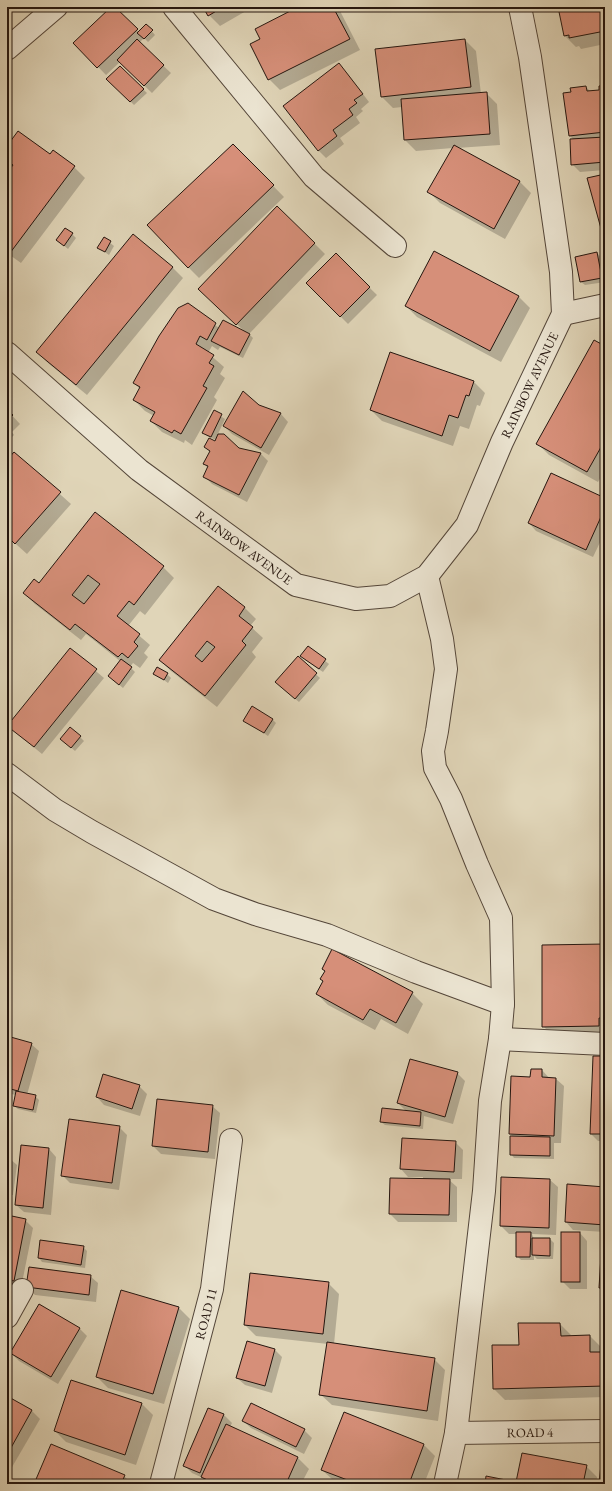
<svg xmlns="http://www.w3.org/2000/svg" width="612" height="1491" font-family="'EB Garamond',serif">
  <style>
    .shadow { fill: #0003 }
    .building { fill: #d68f79; stroke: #25160f; fill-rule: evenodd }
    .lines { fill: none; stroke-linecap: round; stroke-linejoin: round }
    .street-casing { stroke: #544639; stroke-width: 24 }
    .street { stroke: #ebe4d1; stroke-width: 22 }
    .labels { text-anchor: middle; stroke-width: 4; stroke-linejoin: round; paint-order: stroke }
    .street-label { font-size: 13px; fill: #25160f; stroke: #ebe4d1 }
  </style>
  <rect width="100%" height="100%" fill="#e0d5b8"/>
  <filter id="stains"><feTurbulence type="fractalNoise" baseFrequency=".005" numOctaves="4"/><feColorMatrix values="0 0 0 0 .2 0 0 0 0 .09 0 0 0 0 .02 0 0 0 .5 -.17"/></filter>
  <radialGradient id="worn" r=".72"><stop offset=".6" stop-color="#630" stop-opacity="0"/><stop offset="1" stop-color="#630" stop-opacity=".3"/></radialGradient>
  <g class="shadow">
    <path d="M112,7H114L139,32L146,25L155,35L148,42L144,38L139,43L171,73L152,93L120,62L106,75L75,43Z"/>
    <path d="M204,7H253L220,26L209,15Z"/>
    <path d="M300,7H338L360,50L280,90L269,79L261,40Z"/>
    <path d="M559,7H605V44L581,49L579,46L576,47L565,36Z"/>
    <path d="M465,40L476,51L481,94L486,93L497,104L500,145L457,148L520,182L531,193L505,239L440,203L429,192L453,148L416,151L405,140L402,107L393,108L382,97Z"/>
    <path d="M339,65L346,72L369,102L361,109L363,111L356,117L360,123L340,138L344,144L326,158L318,150Z"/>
    <path d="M120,67L147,93L134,105L108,79Z"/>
    <path d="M605,86V170L580,172L572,164L574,140L570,136L572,93L586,87L591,92L601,91Z"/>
    <path d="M233,145L284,197L199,278L188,267Z"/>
    <path d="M7,148L50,155L74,167L85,178L21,263L7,253V175L13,166L7,160Z"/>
    <path d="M72,234L76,238L68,249L57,240Z"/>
    <path d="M104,238L114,246L109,255L99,248Z"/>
    <path d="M314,243L325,254L249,334L253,338L243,358L220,347L218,350L212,346L208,353L224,367L220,374L225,378L214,397L217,400L192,445L185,440L184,443L162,432L151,421L154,416L145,411L134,400L140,389L134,383L188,304L219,328L243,330L210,299Z"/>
    <path d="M435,253L519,297L530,308L501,362L417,317L406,306Z"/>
    <path d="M597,253L601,257L605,282L585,285L581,282Z"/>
    <path d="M336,255L377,295L348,324L307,283Z"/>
    <path d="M172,267L183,278L87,395L48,363L37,352Z"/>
    <path d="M605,347V470L598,482L549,455L538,444Z"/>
    <path d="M391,353L474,382L485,393L480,406L477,405L469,429L460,426L453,446L382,421L371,410Z"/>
    <path d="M259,406L281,414L288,422L269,455L232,434L224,426Z"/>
    <path d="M7,410L20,424L12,432L14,435L7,442Z"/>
    <path d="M214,412L225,419L217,436L224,435L239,449L260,453L268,461L247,502L212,484L204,476L208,468L204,464L210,452L205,447L215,443L216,440L207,436L203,432Z"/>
    <path d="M14,453L71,504L27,554L7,536V462Z"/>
    <path d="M605,499V532L593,557L536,531L529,523Z"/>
    <path d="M95,513L163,567L174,578L145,615L140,611L128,626L150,645L144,653L148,657L140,668L133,663L130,667L135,672L123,688L109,676L120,661L86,634L81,640L35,604L24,593L40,584Z"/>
    <path d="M218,587L245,608L256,619L250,626L263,638L252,652L256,657L217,707L171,671L160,660Z"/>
    <path d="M308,647L329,664L323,672L305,660Z"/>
    <path d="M70,649L104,678L42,754L8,726Z"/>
    <path d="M298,658L320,678L299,702L280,686Z"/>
    <path d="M154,673L167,674L171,678L168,683Z"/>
    <path d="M272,719L276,723L268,736L244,720Z"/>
    <path d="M71,728L84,741L75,751L65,742Z"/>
    <path d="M605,945V1037H554L543,1026Z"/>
    <path d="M412,993L423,1004L408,1034L381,1019L375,1030L328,1005L317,994Z"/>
    <path d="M7,1037L31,1044L39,1051L27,1095L35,1096L39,1100L36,1113L18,1109L14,1106L16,1095L7,1093Z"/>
    <path d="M605,1057V1141H598L591,1134Z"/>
    <path d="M542,1070L550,1079H556L564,1086L561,1143H554V1159L514,1158L511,1154L513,1137L510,1134L531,1078Z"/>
    <path d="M457,1073L465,1081L453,1124L424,1116L423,1129L385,1125L381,1122L407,1112L398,1103Z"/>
    <path d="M139,1086L147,1094L140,1116L104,1105L97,1097Z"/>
    <path d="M212,1106L220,1113L215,1159L161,1154L153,1146Z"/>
    <path d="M119,1127L127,1135L119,1190L70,1183L62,1175Z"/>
    <path d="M455,1142L463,1150L462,1179H448L457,1187V1222H398L390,1214L423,1179V1177H408L401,1169Z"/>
    <path d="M49,1149L56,1157L51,1215L24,1212L16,1205Z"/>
    <path d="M7,1157L9,1158L17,1165L13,1195H7Z"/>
    <path d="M550,1180L558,1187L556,1235L532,1234L534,1239H550L554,1243L553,1259H537L534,1256V1260H521L517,1256V1234H509L501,1226Z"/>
    <path d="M605,1188V1232L573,1230L566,1222Z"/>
    <path d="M7,1216L25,1220L33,1228L21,1288L7,1286Z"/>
    <path d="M580,1233L587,1241V1289H570L562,1281Z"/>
    <path d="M605,1240V1293L600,1287Z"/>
    <path d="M83,1247L87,1251L85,1268L42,1262L39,1258Z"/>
    <path d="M90,1276L98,1283L96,1302L35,1295L27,1287Z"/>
    <path d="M328,1283L339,1294L334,1344L434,1359L445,1370L438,1421L332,1405L320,1394L328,1344L256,1336L245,1325Z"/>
    <path d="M122,1292L179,1308L190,1319L164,1404L108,1388L97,1377Z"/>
    <path d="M560,1324L571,1335V1337L590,1336L601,1347V1353H605V1397L505,1400L494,1389L520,1346Z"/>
    <path d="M79,1328L87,1336L58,1384L19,1361L11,1353Z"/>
    <path d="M274,1349L282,1357L272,1393L245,1385L237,1378Z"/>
    <path d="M72,1381L142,1404L153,1415L136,1465L66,1442L55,1431Z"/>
    <path d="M7,1397L32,1411L40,1419L8,1474Z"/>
    <path d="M251,1404L304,1430L312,1438L304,1454L251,1428L243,1421Z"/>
    <path d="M208,1409L224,1415L232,1423L230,1427L298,1458L309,1469L301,1484H209L203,1478L192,1473L184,1465Z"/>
    <path d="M424,1445L435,1456L424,1484H343L333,1480L322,1470Z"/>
    <path d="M586,1466L597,1477L596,1484H486L517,1483Z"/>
    <path d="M124,1476L132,1484H35Z"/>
  </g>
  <g class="building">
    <path d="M111,7H115L138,29L97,68L73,43Z"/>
    <path d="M203,7H223L208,16Z"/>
    <path d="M298,7H333L350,39L268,80L250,44L260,39L255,29Z"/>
    <path d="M558,7H605V31L569,38V35L564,36Z"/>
    <path d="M146,24L153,30L144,39L137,33Z"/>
    <path d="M137,39L164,65L144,86L117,60Z"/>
    <path d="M465,39L471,87L381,97L375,49Z"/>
    <path d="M339,63L363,94L354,100L357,103L349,109L353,115L333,130L337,136L318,151L283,106Z"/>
    <path d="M120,66L144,89L130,102L106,79Z"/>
    <path d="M605,85V132L569,136L563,93L571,92L570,88L586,86L587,91L599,90V86Z"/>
    <path d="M487,92L490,134L404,140L401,99Z"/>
    <path d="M18,131L50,154L53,150L75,166L10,253L7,251V173L13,165L7,160V146Z"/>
    <path d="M605,137V162L571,165L570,139Z"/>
    <path d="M233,144L274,185L188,268L147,225Z"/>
    <path d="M454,145L520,181L494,229L427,192Z"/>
    <path d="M605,174V243L587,178Z"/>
    <path d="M277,206L315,243L236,325L198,289Z"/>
    <path d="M65,228L73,233L64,246L56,240Z"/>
    <path d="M133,234L173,267L76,385L36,352Z"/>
    <path d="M104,237L111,241L105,252L97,248Z"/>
    <path d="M434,251L519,296L490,351L405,306Z"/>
    <path d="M597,252L602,278L580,282L575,257Z"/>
    <path d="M336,253L370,287L340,317L306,283Z"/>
    <path d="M188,303L216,323L207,340L200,336L196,344L214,355L209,363L214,366L203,386L207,388L181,434L174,430L172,433L150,421L155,412L133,400L140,387L133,383L159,336L178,308Z"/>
    <path d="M223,320L250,334L239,355L211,341Z"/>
    <path d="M594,340L605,346V440L587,472L536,444Z"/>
    <path d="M390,352L474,381L469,396L466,395L458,418L449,415L442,436L370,410Z"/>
    <path d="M243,391L259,405L281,413L261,448L223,426Z"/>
    <path d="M7,409L13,415L7,421Z"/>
    <path d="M214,410L222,414L211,437L202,433Z"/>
    <path d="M218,434H224L239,448L261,453L239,495L203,477L208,466L203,464L210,451L204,447L209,438L215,441Z"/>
    <path d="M14,452L61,492L15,544L7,536V460Z"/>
    <path d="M551,473L605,498V508L586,550L528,523Z"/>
    <path d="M95,512L164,566L134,605L129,601L117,616L140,634L134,642L138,646L128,658L122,653L118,657L75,624L70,630L23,593L34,579L39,583ZM88,575L100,584L84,604L72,595Z"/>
    <path d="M218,586L245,607L239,616L253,627L242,641L246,645L205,696L159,660ZM207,641L215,647L202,662L195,656Z"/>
    <path d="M308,646L326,659L319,669L300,656Z"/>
    <path d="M70,648L97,669L34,747L7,726Z"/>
    <path d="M298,656L317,673L295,699L275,682Z"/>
    <path d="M121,659L132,667L119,685L108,676Z"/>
    <path d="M157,667L168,673L164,680L153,674Z"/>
    <path d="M252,706L273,719L264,733L243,721Z"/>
    <path d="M70,727L81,736L71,748L60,739Z"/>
    <path d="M605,944V1018H599V1026L542,1027V945Z"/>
    <path d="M332,949L413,992L396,1023L370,1009L363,1020L316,994L323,981L320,979L325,971L322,969Z"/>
    <path d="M7,1036L32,1043L18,1091L7,1088Z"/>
    <path d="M593,1056H605V1134H590Z"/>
    <path d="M410,1059L458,1072L445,1117L397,1103Z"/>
    <path d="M531,1069H542V1077L556,1078L554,1136L509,1134L511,1076L530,1077Z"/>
    <path d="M103,1074L140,1085L132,1109L96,1097Z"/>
    <path d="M16,1091L36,1095L33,1110L13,1106Z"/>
    <path d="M157,1099L213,1105L208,1152L152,1146Z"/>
    <path d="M382,1108L421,1112L420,1126L380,1122Z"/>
    <path d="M69,1119L120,1126L112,1183L61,1176Z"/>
    <path d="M510,1136L550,1137V1156L510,1155Z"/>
    <path d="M402,1138L456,1141L454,1172L400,1169Z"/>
    <path d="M21,1145L49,1148L43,1208L15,1205Z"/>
    <path d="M7,1156L10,1157L7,1177Z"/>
    <path d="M501,1177L550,1179L549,1228L500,1226Z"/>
    <path d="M390,1178L450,1179L449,1215L389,1214Z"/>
    <path d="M567,1184L605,1187V1225L565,1222Z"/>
    <path d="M7,1215L26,1219L14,1281L7,1280Z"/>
    <path d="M516,1232H531L530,1257H516Z"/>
    <rect x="561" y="1232" width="19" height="50"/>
    <path d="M532,1238H550V1256L532,1255Z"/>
    <path d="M602,1239H605V1288H599Z"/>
    <path d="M40,1240L84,1246L81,1265L38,1258Z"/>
    <path d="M29,1267L91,1275L89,1295L26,1287Z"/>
    <path d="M250,1273L329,1282L323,1334L244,1325Z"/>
    <path d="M121,1290L179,1307L153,1394L96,1377Z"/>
    <path d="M39,1304L80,1328L51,1377L10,1353Z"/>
    <path d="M518,1323H560L561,1336L590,1335V1352H605V1386L493,1389L492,1345H519Z"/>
    <path d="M247,1341L275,1349L265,1386L236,1378Z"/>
    <path d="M327,1342L435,1358L427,1411L319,1395Z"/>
    <path d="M71,1380L142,1403L125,1455L54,1431Z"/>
    <path d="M7,1396L32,1410L7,1455Z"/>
    <path d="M251,1403L305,1429L296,1447L242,1421Z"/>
    <path d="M208,1408L224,1414L200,1473L183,1466Z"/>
    <path d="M344,1412L424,1444L409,1484H358L321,1470Z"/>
    <path d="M226,1424L298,1457L286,1484H216L201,1477Z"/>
    <path d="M51,1444L125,1475L121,1484H34Z"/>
    <path d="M522,1453L587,1465L583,1484H485L486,1476L516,1482Z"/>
    <path d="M601,1464H605V1484H599Z"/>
  </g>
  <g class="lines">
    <defs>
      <g id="street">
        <path d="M174,7L314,177L395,246"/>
        <path d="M7,49L56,7"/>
        <path d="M563,314L605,305"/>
        <path id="s1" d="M7,353L139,470L296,585L356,599L390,596L427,576L467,525L502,442L563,314L561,272L530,57L520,7"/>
        <path d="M427,576L442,639L446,669L437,731L433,751L435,768L451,799L477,864L501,918L503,1004L500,1039L490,1101L484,1191L456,1433L445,1484"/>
        <path d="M7,774L55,810L92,832L214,899L255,914L327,935L416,972L503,1004"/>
        <path d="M500,1039L605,1044"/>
        <path d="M7,1317L22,1290"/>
        <path id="s2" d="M456,1433L605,1431"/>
        <path id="s3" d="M161,1484L212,1289L231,1140"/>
      </g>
    </defs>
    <use href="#street" class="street-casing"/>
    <use href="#street" class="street"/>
  </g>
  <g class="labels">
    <g class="street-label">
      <text dy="5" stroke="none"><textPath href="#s1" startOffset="727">RAINBOW AVENUE</textPath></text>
      <text dy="5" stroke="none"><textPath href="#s1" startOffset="307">RAINBOW AVENUE</textPath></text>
      <text dy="5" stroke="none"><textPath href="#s3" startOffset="176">ROAD 11</textPath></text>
      <text dy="5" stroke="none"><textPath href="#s2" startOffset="74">ROAD 4</textPath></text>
    </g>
  </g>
  <rect width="612" height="1491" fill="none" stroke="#e0d5b8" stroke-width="24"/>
  <rect x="8" y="8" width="596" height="1475" fill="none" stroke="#25160f" stroke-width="2"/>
  <rect x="12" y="12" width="588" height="1467" fill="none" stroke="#25160f"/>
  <rect width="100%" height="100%" filter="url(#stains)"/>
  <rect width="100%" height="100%" fill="url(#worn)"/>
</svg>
